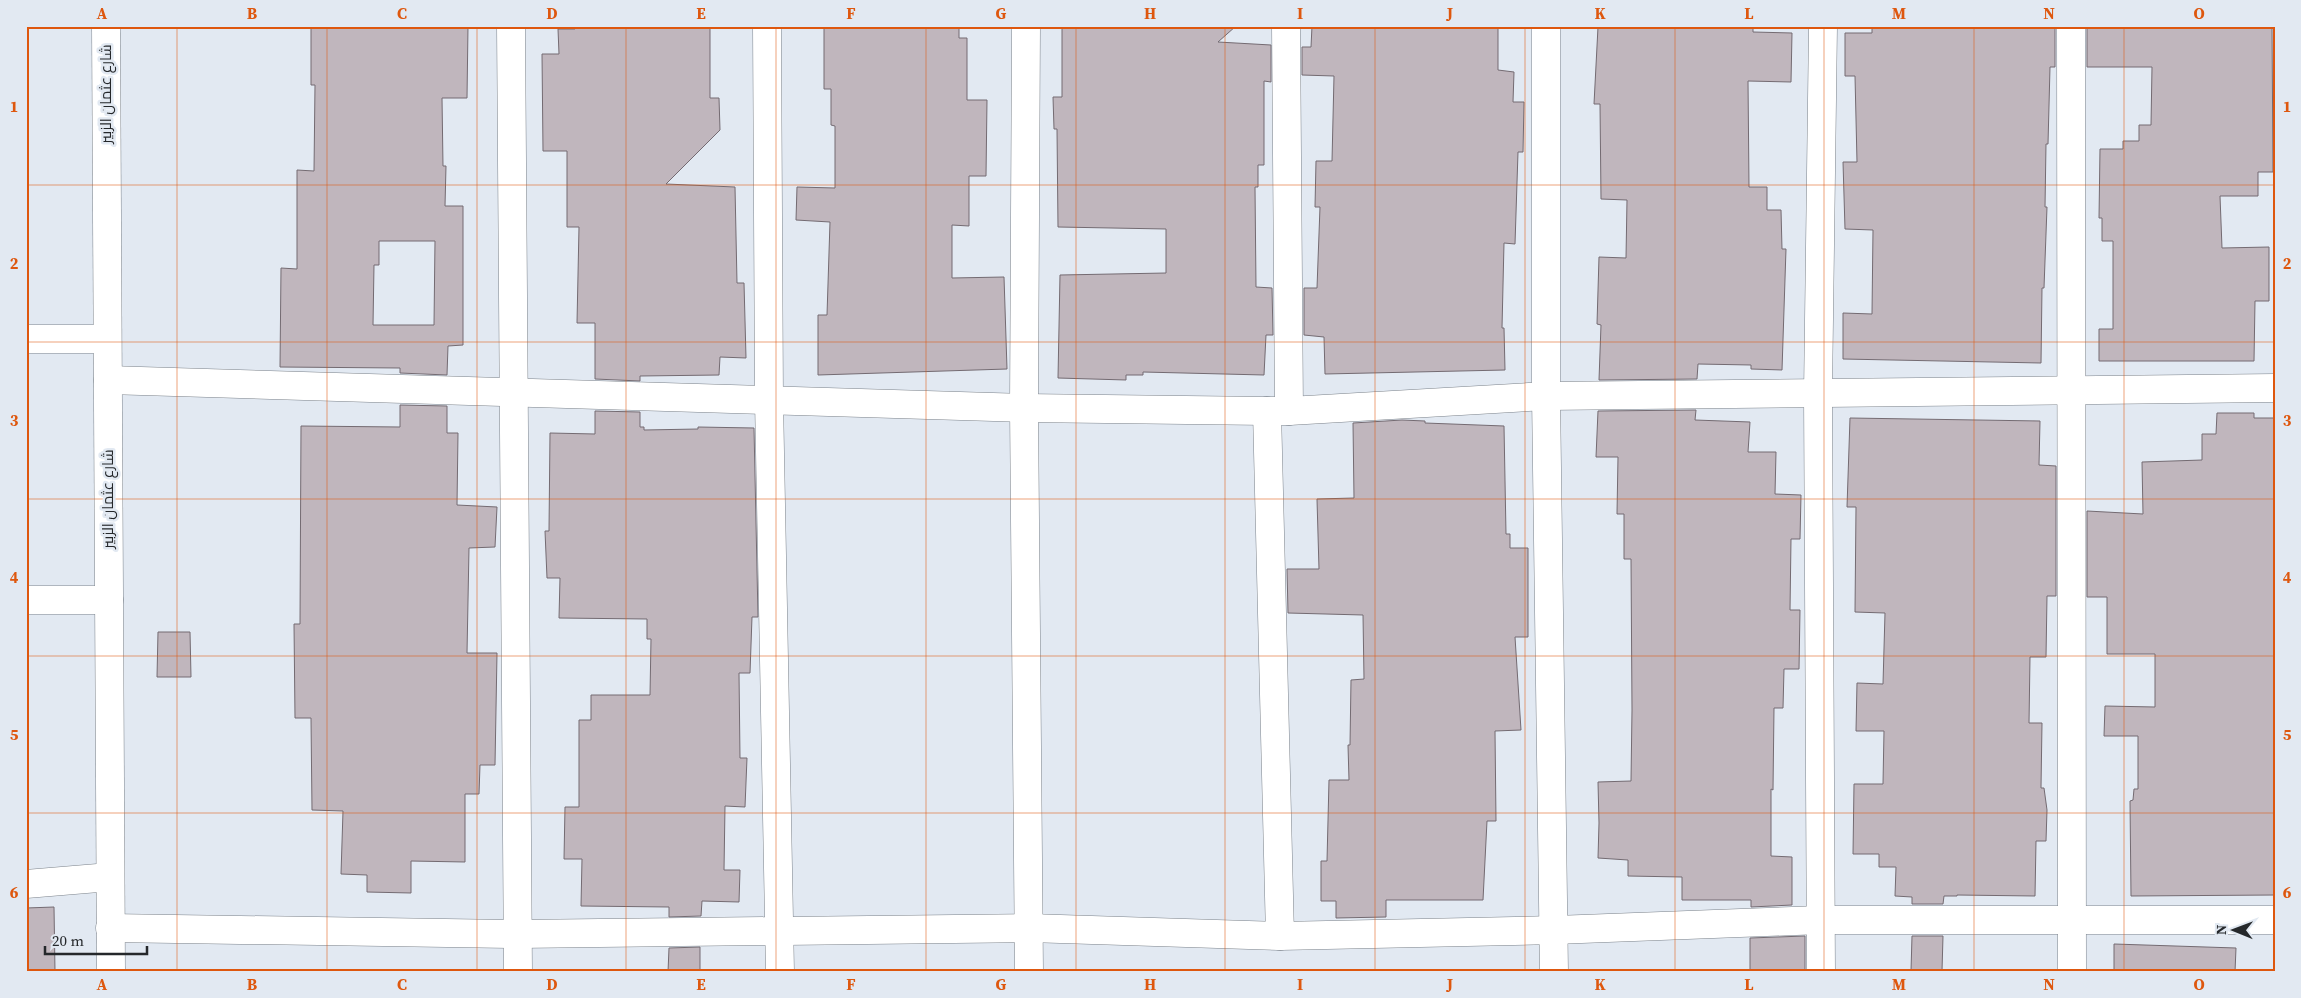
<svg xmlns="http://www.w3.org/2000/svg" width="2301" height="998" font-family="'Source Serif 4',Cairo,serif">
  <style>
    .building { fill: #c0b6bd; stroke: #746b72; fill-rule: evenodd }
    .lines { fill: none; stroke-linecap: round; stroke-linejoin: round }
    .minor-casing { stroke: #7c838b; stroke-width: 29 }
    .minor { stroke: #fff; stroke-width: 28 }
    .grid { fill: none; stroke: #de570e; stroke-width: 1; stroke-opacity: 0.55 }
    .labels { text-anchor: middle; stroke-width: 5; stroke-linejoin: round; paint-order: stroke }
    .street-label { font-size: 15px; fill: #25282b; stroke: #e2e9f2 }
    .neatline { fill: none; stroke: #de570e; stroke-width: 2 }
    .grid-label { font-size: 16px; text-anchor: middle; font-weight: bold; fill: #de570e }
  </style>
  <rect width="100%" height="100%" fill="#e2e9f2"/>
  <g class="building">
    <path d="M311,26H468L467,98H442L443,166H446L445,206H463V345L448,346L447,375L400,373V368L280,367L281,268L297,269V170L314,171L315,85H311ZM379,241H435L434,325H373L374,265H379Z"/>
    <path d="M575,26H710V98H719L720,130L666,184L735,187L737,283H744L746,358L720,357L719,375L640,376V381L595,379V323H577L579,227H567V151H543L542,54H559L558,29H575Z"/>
    <path d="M824,26H959V38H967V100H987L986,176H969V226L952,225V278L1004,277L1007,369L818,375V315H827L830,222L796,220L797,187L835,188V126L831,125V89H824Z"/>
    <path d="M1062,26H1236L1218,42L1271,45V82L1264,81V165H1258V187H1255L1256,287L1272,288L1273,335H1266L1264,375L1143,372V375H1126V380L1058,378L1060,275L1166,273V229L1058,227L1057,129H1054L1053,97H1062Z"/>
    <path d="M1312,26H1498V70L1514,72L1513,102H1524L1523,152H1518L1515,244L1504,243L1502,328H1504L1505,370L1325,374L1324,337L1304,335V288H1317L1320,207H1315L1316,161H1332L1334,76L1302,75V47H1311Z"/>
    <path d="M1622,26H1753V32L1792,33L1791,82L1748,81L1749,187H1767V210H1781L1782,249H1786L1782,370L1751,369V365L1698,364L1697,379L1599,380L1601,325L1597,324L1599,257L1626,258L1627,200L1601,199L1600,104H1594L1598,27L1621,28Z"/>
    <path d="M1872,26H2055V67H2050L2048,144H2046L2045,207H2047L2044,288H2042L2041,363L1843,359V313L1872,314L1873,230L1845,229L1843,162H1857L1855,76H1845V33H1872Z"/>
    <path d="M2087,26H2272L2273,172H2258V196H2220L2222,248L2269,247V301H2255L2254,361H2099V329H2113V241H2102V218H2099L2100,149H2123V141H2139V125H2151L2152,67H2087Z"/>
    <path d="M400,405L447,406V433H458L457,505L497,507L495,547L469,548L467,653H497L495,765H480L479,794H465V862L411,861V893L367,892V875L341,874L343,811L312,810L311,718H295L294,624H300L301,426L400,427Z"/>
    <path d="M1696,410L1695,420L1750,422L1748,452H1776L1775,494L1801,495L1800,539H1791L1790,610H1800L1799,669H1784L1783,708H1774L1773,790L1771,789V856L1792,857V905L1751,907V900H1682V877L1628,876V860L1598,858L1599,823L1598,782L1631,781L1632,710L1631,559H1624V514H1617L1618,457H1596L1598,411Z"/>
    <path d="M595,411L640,412V427H644V430L698,429V427L754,428L758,617H752L750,673H739L740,758H747L745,807L725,806L724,870H740L739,902L702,901L701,916L669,917V907L581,906L582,859H564L565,807H579V720H591V695H650L651,639H647V619L559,618L560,578H547L545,531H549L550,433L595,434Z"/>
    <path d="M2217,413H2254V418H2275V895L2131,896L2130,801L2133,800L2134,789H2138V736H2104L2105,706L2155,707V654H2107V597H2087V511L2143,514L2142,462L2202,460V434H2216Z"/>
    <path d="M1850,418L2040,421L2039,465L2056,466V596H2047L2046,657H2030L2029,723H2042L2041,788H2044L2047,810L2046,841H2036L2035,896L1957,895V896H1944L1943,904H1912V897L1895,896L1896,867H1879V854H1853L1854,784H1883L1884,731H1856L1857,683L1883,684L1885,613L1855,612L1856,507H1847Z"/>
    <path d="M1402,420L1425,421V423L1504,426L1506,534H1510V548H1528V637H1515L1521,730L1495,731L1496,821H1487L1483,900H1386V917L1336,918V901H1321V861H1327L1329,780H1349L1348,745H1350L1351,680L1364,679L1363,615L1288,613L1287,569H1319L1317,499L1354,498L1353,423Z"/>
    <path d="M158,632H190L191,677H157Z"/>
    <path d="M54,907L55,972H26V908Z"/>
    <path d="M1805,936V972H1750V938Z"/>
    <path d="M1912,936H1943L1942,971H1911Z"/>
    <path d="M2114,944L2236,948L2235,972H2114Z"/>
    <path d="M700,947V972H668L669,948Z"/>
  </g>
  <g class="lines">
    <defs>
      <g id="minor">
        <path d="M106,26L111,972"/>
        <path d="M511,26L518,972"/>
        <path d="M767,26L769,400L780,972"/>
        <path d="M1026,26L1024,408L1029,972"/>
        <path d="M1546,26V396L1554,972"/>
        <path d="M2071,26L2072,972"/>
        <path d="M26,339H107"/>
        <path d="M108,380L1024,408L1267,411"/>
        <path d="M1289,411L1546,396L2275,388"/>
        <path d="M26,600H109"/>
        <path d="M26,884L110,877"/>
        <path d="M110,928L518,934L1029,928L1280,936L1555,930L1821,920H2275"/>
        <path d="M1280,936L1267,411H1289L1286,26"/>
        <path d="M1821,972L1818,393L1823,26"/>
      </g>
    </defs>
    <use href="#minor" class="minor-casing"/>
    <use href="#minor" class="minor"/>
  </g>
  <path class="grid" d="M177,26V972M327,26V972M477,26V972M626,26V972M776,26V972M926,26V972M1076,26V972M1225,26V972M1375,26V972M1525,26V972M1675,26V972M1824,26V972M1974,26V972M2124,26V972M26,185H2275M26,342H2275M26,499H2275M26,656H2275M26,813H2275"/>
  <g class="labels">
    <g class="street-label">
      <text transform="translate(106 94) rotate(-90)" y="5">شارع عثمان الزبير</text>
      <text transform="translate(108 499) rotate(-90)" y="5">شارع عثمان الزبير</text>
    </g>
  </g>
  <rect width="2301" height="998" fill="none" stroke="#e2e9f2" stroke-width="55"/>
  <g transform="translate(2234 930) rotate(271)" stroke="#e2e9f2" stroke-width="4" paint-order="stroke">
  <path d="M0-4L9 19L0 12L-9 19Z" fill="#25282b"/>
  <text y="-8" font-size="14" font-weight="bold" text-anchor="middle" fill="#25282b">N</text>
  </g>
  <path d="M45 946v8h102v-8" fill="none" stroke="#25282b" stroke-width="2.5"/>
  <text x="52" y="946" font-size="15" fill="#25282b" stroke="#e2e9f2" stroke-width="4" paint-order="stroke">20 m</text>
  <rect x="28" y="28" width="2246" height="942" class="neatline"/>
  <g class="grid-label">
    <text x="102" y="19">A</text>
    <text x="252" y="19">B</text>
    <text x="402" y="19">C</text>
    <text x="552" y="19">D</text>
    <text x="701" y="19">E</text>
    <text x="851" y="19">F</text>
    <text x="1001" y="19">G</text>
    <text x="1150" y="19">H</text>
    <text x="1300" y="19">I</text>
    <text x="1450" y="19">J</text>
    <text x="1600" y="19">K</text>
    <text x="1749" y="19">L</text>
    <text x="1899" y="19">M</text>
    <text x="2049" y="19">N</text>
    <text x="2199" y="19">O</text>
    <text x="14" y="112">1</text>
    <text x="2287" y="112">1</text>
    <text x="14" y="269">2</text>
    <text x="2287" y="269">2</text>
    <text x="14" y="426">3</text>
    <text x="2287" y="426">3</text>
    <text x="14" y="583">4</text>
    <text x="2287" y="583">4</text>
    <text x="14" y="740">5</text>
    <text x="2287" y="740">5</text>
    <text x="14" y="898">6</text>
    <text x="2287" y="898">6</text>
    <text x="102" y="990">A</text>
    <text x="252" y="990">B</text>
    <text x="402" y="990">C</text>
    <text x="552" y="990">D</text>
    <text x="701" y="990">E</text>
    <text x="851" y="990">F</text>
    <text x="1001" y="990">G</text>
    <text x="1150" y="990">H</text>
    <text x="1300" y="990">I</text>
    <text x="1450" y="990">J</text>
    <text x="1600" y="990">K</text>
    <text x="1749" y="990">L</text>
    <text x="1899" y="990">M</text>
    <text x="2049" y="990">N</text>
    <text x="2199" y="990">O</text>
  </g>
</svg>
